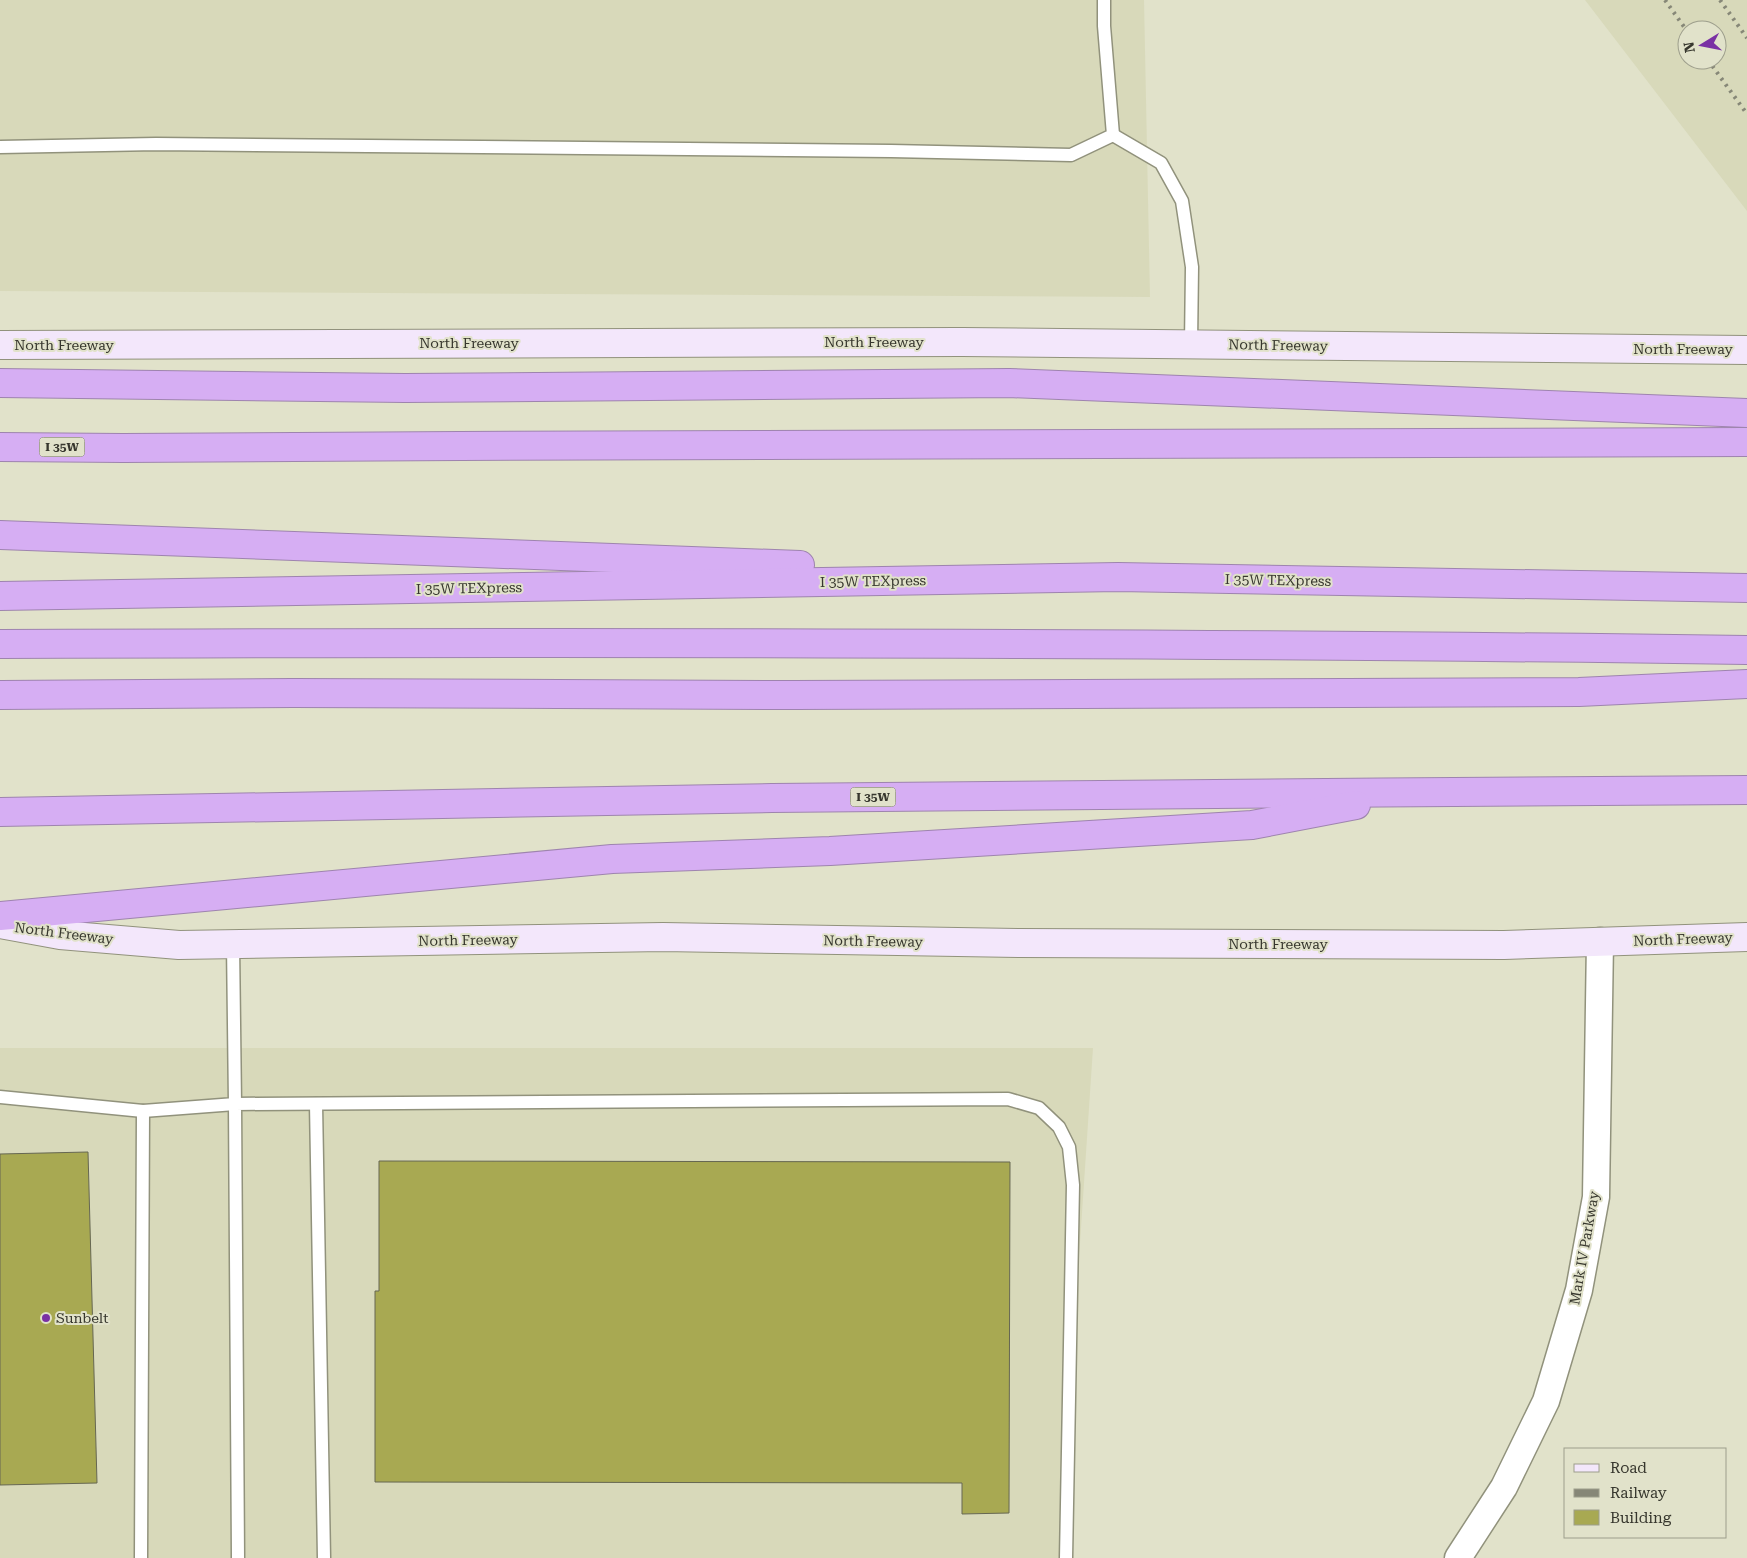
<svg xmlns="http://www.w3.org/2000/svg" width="1747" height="1558" font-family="'Roboto Serif',serif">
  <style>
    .built { fill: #d8d9ba; fill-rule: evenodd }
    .building { fill: #a8a952; stroke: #666752 }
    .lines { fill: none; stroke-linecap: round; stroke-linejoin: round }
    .lane-casing { stroke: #91927c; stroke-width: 15 }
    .street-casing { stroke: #91927c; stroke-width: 29 }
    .secondary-casing { stroke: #91927c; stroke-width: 30 }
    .highway-casing { stroke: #9e84ae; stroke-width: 30 }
    .lane { stroke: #fff; stroke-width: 12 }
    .street { stroke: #fff; stroke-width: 26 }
    .secondary { stroke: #f3e7fb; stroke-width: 28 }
    .highway { stroke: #d6aef3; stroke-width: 28 }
    .rail { stroke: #868777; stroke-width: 4; stroke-dasharray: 2.5 5; stroke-linecap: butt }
    .poi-dot { fill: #7a31a4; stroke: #e1e2ca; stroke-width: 2 }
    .labels { text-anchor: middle; stroke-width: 4; stroke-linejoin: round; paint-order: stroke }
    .shield { fill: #e1e2ca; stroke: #6a6a5d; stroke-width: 1 }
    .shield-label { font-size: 12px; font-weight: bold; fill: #37372e }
    .street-label { font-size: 14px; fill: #37372e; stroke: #e1e2ca }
    .poi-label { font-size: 14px; fill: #37372e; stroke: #e1e2ca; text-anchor: start }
  </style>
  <rect width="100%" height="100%" fill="#e1e2ca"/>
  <g class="built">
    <path d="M0,0H1144L1150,297L0,291Z"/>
    <path d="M1585,0H1747V211ZM1687,30H1717V60H1687Z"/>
    <path d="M0,1048H1093L1059,1558H0Z"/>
  </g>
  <g class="building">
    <path d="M88,1152L97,1483L0,1485V1154Z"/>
    <path d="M379,1161L1010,1162L1009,1513L962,1514V1483L375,1482V1291H379Z"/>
  </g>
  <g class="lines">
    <defs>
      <g id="lane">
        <path d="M1113,135L1161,163L1182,201L1192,267L1191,344"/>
        <path d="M0,147L156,144L891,151L1071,155L1113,135L1104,26V0"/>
        <path d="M0,1097L143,1111L235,1104L233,944"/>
        <path d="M316,1104L324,1558"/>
        <path d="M141,1558L143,1111"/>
        <path d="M238,1558L235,1104L1008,1099L1039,1108L1059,1127L1069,1147L1073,1185L1066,1558"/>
      </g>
      <path id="street" d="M1458,1558L1504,1487L1546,1401L1579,1290L1596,1197L1600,941"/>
      <g id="secondary">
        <path d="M0,345L962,342L1747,350"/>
        <path d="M0,924L60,935L179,945L663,937L1021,943L1504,945L1747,937"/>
      </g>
      <g id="highway">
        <path d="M0,383L405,388L1009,383L1747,413"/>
        <path d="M0,447L123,448L460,446L1747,442"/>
        <path d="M0,535L800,565"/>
        <path d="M0,596L1118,577L1747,588"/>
        <path d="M0,644C582,642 1165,642 1747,650"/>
        <path d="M0,695L293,693L792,695L1348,693L1579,692L1747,684"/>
        <path d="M0,812C258,808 515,802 772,798C1097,793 1422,793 1747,790"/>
        <path d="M0,916L612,859L830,851L1252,825L1356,805"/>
      </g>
    </defs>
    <use href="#lane" class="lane-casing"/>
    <use href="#street" class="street-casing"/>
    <use href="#secondary" class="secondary-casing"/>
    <use href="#highway" class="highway-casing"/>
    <use href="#lane" class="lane"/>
    <use href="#street" class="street"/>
    <use href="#secondary" class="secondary"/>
    <use href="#highway" class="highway"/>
    <g class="rail">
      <path d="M1665,0L1687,31"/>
      <path d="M1720,0L1747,38"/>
      <path d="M1708,60L1747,114"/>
    </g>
  </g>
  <circle class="poi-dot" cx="46" cy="1318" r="5"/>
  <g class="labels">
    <g class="shield">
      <rect x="39.5" y="437.5" width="45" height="19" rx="4"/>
      <rect x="850.5" y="787.5" width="45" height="19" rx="4"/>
    </g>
    <g class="shield-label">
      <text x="62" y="451">I 35W</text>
      <text x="873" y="801">I 35W</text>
    </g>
    <g class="street-label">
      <text x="874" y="347">North Freeway</text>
      <text x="469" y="348">North Freeway</text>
      <text x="64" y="350">North Freeway</text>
      <text transform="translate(1278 345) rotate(1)" y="5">North Freeway</text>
      <text x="1683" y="354">North Freeway</text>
      <text transform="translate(1278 580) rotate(1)" y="5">I 35W TEXpress</text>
      <text transform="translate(873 581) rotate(-1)" y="5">I 35W TEXpress</text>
      <text transform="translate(469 588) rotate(-1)" y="5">I 35W TEXpress</text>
      <text transform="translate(64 933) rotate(7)" y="5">North Freeway</text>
      <text transform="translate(1683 939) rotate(-2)" y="5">North Freeway</text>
      <text transform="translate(468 940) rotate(-1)" y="5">North Freeway</text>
      <text transform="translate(873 941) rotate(1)" y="5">North Freeway</text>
      <text x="1278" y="949">North Freeway</text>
      <text transform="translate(1584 1248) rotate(-80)" y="5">Mark IV Parkway</text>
    </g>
    <g class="poi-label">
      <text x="56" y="1323">Sunbelt</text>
    </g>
  </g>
  <rect x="1564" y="1448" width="162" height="90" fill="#e1e2ca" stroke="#9d9e8c"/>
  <rect x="1574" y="1464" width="25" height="8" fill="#f3e7fb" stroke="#9d9e8c"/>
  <text x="1610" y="1473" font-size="15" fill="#37372e">Road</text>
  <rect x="1574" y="1489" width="25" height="8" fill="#868777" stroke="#9d9e8c"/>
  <text x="1610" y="1498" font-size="15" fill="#37372e">Railway</text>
  <rect x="1574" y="1510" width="25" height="15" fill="#a8a952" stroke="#9d9e8c"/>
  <text x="1610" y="1523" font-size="15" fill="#37372e">Building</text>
  <g transform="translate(1702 45) rotate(260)"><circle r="24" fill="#e1e2ca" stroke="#9d9e8c"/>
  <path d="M0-4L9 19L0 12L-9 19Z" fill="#7a31a4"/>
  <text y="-8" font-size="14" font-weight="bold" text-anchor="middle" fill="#37372e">N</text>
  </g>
</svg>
